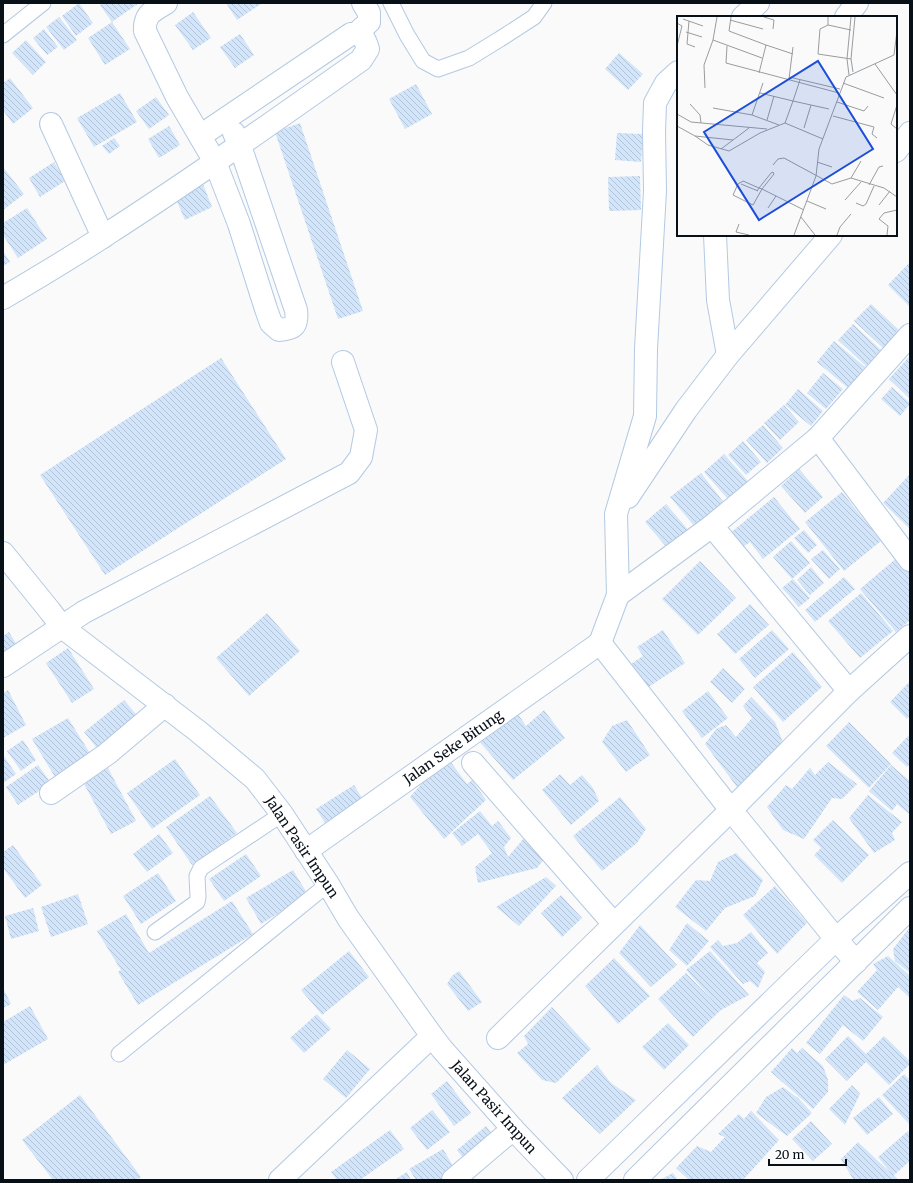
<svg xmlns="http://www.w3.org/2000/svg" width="913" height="1183" font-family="Merriweather,serif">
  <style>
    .building { fill: url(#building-back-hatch) }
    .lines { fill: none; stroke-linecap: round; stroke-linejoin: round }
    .lane-casing { stroke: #b3c9e3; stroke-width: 17 }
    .street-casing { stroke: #b3c9e3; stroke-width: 24 }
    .secondary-casing { stroke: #b3c9e3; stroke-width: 24 }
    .lane { stroke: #fff; stroke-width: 15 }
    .street { stroke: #fff; stroke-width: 22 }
    .secondary { stroke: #fff; stroke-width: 22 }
    .labels { text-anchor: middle; stroke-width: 3.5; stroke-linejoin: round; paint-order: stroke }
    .street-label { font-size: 14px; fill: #070f17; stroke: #fff }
    .inset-road { fill: none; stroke: #999c9f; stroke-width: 1 }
    .view { fill: #1d4ed8; fill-opacity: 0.15; stroke: #1d4ed8; stroke-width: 2 }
    .inset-edge { fill: none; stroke: #070f17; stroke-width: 2 }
  </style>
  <defs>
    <pattern id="building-back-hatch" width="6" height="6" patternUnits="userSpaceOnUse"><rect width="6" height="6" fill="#d2e5fa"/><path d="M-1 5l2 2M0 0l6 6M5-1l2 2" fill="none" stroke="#b3c3d6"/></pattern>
  </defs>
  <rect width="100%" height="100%" fill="#fafafa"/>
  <g class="building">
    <path d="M79,3L93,23L76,36L62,16Z"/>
    <path d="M103,3H139L112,22L100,5Z"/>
    <path d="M226,3H261V4L237,20Z"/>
    <path d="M193,12L211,38L193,50L175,25Z"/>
    <path d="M59,17L77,40L64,50L46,27Z"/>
    <path d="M112,22L130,49L105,65L88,38Z"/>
    <path d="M44,29L58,47L47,55L33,38Z"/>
    <path d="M240,34L254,55L235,68L220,47Z"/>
    <path d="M26,40L46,62L33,75L12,53Z"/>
    <path d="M619,53L643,74L628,90L605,69Z"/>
    <path d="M10,78L33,108L13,124L3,110V83Z"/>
    <path d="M416,84L432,114L405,129L389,99Z"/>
    <path d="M120,93L137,122L94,147L77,118Z"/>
    <path d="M156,97L169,115L149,129L136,111Z"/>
    <path d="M300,123L363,311L338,319L275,132Z"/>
    <path d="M169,126L180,145L159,158L148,139Z"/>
    <path d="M617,133L643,134L641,162L615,160Z"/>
    <path d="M114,138L120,146L109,154L102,146Z"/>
    <path d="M54,162L65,181L40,197L29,178Z"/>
    <path d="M3,167L24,194L3,210Z"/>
    <path d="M640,176L641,210L609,211L608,177Z"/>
    <path d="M203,184L212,207L185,220L175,197Z"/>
    <path d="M27,208L47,239L18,258L3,235V223Z"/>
    <path d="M3,251L10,262L3,266Z"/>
    <path d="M910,262V307L888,285Z"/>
    <path d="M871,304L899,330L883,348L854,321Z"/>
    <path d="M853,324L881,350L866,366L838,340Z"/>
    <path d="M834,341L865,367L848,388L817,362Z"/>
    <path d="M221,358L286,459L105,575L40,475Z"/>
    <path d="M908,358L910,359L909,398L889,379Z"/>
    <path d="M823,373L843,389L826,409L807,393Z"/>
    <path d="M892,387L910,403V404L900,416L881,399Z"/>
    <path d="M798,389L823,411L811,426L785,405Z"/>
    <path d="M784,405L799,422L780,440L764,423Z"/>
    <path d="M763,425L783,448L767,463L746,440Z"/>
    <path d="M743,441L761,462L746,475L728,455Z"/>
    <path d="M724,454L754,488L734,506L704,472Z"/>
    <path d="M799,469L823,497L805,513L781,486Z"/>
    <path d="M701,473L725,504L696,528L670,497Z"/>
    <path d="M910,474V529L883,503Z"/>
    <path d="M842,492L881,541L844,571L805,522Z"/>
    <path d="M774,497L800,529L763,559L750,542L740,549L729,534Z"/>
    <path d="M666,504L690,532L669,550L645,522Z"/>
    <path d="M804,530L817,545L808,553L794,538Z"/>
    <path d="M791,541L810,563L792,579L773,557Z"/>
    <path d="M823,550L840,569L829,579L811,559Z"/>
    <path d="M899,556L910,568V620L896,632L860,589Z"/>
    <path d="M700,561L736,598L698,635L662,599Z"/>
    <path d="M811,567L824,583L810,595L797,580Z"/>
    <path d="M844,577L855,589L815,622L805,610Z"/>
    <path d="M793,579L810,598L799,607L782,588Z"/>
    <path d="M861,593L893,631L860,658L828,621Z"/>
    <path d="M750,604L769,625L735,654L717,634Z"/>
    <path d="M267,613L300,651L249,696L216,658Z"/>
    <path d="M663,630L685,663L647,688L631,664L643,656L637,647Z"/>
    <path d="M772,630L789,649L755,678L739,659Z"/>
    <path d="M9,632L19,649L3,658V636Z"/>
    <path d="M68,648L94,689L72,703L46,663Z"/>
    <path d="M793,652L822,687L783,722L753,687Z"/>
    <path d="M723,668L745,689L732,703L710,682Z"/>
    <path d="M910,681V715L907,719L890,702Z"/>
    <path d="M8,690L26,725L3,738V693Z"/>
    <path d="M708,691L728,718L702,738L682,711Z"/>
    <path d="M751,697L775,722L784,745L737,787L705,744L716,729L726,725L736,737L752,718L743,706Z"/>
    <path d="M124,700L141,720L100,752L84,732Z"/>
    <path d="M544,710L565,738L513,780L478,740L518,714L526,726Z"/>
    <path d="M68,718L91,755L55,777L32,739Z"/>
    <path d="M627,720L650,755L626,772L602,742L612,726Z"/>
    <path d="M849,722L891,764L869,788L826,746Z"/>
    <path d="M910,734V764L907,767L892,753Z"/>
    <path d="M23,740L36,760L21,771L7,751Z"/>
    <path d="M3,755L16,774L3,783Z"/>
    <path d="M175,759L200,795L152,829L127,793Z"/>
    <path d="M450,761L467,784L472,780L486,800L444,839L410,797L432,772Z"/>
    <path d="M828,762L857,784L842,799L832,798L804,839L783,830L767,807L786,785L792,789L810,768L815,775Z"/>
    <path d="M38,765L51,783L18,805L6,787Z"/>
    <path d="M891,765L910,781V813L909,814L897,804L892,811L869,791Z"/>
    <path d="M108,768L136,821L111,834L83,782Z"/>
    <path d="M560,774L570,785L582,775L593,788L599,801L571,825L542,790Z"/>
    <path d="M354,785L365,803L327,826L316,809Z"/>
    <path d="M868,795L902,822L892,833L895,840L874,853L849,818Z"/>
    <path d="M210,796L237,833L192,865L166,827Z"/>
    <path d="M620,797L646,829L637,843L602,871L573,836Z"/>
    <path d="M480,811L492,826L498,821L511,838L504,847L508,857L525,837L547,856L537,868L478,883L475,867L492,853L478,834L462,846L452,833Z"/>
    <path d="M833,820L869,855L842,883L814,855L821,848L813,840Z"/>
    <path d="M159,834L173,853L147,872L133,854Z"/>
    <path d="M13,845L42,885L25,898L3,868V852Z"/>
    <path d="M736,853L763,880L755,896L725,908L706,931L675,907L696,880L710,881L718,862Z"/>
    <path d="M246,854L261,876L224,901L209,879Z"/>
    <path d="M293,870L308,895L261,924L246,898Z"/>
    <path d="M158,873L176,901L141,924L123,896Z"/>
    <path d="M546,877L556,886L519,926L496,907Z"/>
    <path d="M775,886L807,923L777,954L743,915Z"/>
    <path d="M78,894L88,924L51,937L41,907Z"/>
    <path d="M561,895L582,918L562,937L541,913Z"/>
    <path d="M232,901L253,934L138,1005L118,972L121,970L97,931L126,914L149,953Z"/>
    <path d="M33,908L39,931L11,939L5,916Z"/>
    <path d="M687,923L709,941L687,966L669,950Z"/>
    <path d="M640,925L677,965L651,987L619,953Z"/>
    <path d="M910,927V973L895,961L893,949Z"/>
    <path d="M751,932L768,953L757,963L765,972L758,988L750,981L743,984L710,947L718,940L723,946L737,943Z"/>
    <path d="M349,951L369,977L322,1015L301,990Z"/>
    <path d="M710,951L749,995L721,1010L693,1037L658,999L686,973L715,1003L686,970Z"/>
    <path d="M888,956L910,976V998L898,987L878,1010L857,992L877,970L873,964Z"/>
    <path d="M614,958L650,996L618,1024L585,986Z"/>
    <path d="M459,971L482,1002L468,1011L447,984L452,976Z"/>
    <path d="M3,988L11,1004L3,1008Z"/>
    <path d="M844,995L852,1001L860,998L883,1017L863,1041L843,1025L820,1054L806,1043Z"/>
    <path d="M30,1006L48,1039L3,1065V1022Z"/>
    <path d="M552,1007L591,1049L556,1083L542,1080L517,1053L528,1044L524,1036Z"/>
    <path d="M317,1014L331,1029L304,1053L290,1038Z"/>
    <path d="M668,1023L689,1045L664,1070L642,1047Z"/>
    <path d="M848,1036L866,1054L884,1036L910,1061V1064L889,1085L866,1062L847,1081L825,1059Z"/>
    <path d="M792,1048L797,1053L802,1048L823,1066L828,1080V1092L813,1109L771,1072Z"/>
    <path d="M347,1050L370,1069L346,1098L323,1079Z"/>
    <path d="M597,1065L611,1083L636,1100L600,1134L562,1098Z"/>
    <path d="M904,1074L910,1080V1125L882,1095Z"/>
    <path d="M447,1081L471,1113L454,1126L431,1094Z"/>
    <path d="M852,1085L860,1094L845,1125L829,1109Z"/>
    <path d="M783,1087L798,1098L812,1113L787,1136L756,1113L766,1097Z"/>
    <path d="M80,1095L141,1177L137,1180H53L22,1140Z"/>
    <path d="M879,1097L893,1114L867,1135L853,1118Z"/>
    <path d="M432,1110L450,1132L427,1150L410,1128Z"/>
    <path d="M751,1111L779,1140L743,1180H689L676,1168L697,1146L711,1152L725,1137L718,1134L739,1114L744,1119Z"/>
    <path d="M811,1121L832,1144L813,1161L792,1139Z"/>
    <path d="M486,1126L497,1140L467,1163L457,1150Z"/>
    <path d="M390,1130L404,1149L360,1180H337L331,1172Z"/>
    <path d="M908,1131L910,1134V1161L893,1176L878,1157Z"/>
    <path d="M858,1142L894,1176L898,1180H852L853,1179L841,1159Z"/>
    <path d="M443,1149L456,1171L441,1180H416L409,1169Z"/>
    <path d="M407,1172L411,1180H394Z"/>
    <path d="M673,1173L678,1180H660Z"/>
  </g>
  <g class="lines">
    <defs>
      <g id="lane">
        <path d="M391,3L407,35L423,61L438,69L469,58L500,39L534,17L544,3"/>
        <path d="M3,35L43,3"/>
        <path d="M155,932L197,902L198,897L197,876L201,868L282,814"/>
        <path d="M119,1054L328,884"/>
      </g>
      <g id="street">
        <path d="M166,3C153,11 144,14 145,31L177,97L215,162L239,224L266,309L271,323L279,330C294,329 298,326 296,310L240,146L234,133"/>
        <path d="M743,17L758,3"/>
        <path d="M846,17L857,3"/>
        <path d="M357,33L369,22V13L363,3"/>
        <path d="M51,124L103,237"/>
        <path d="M896,151L910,133"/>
        <path d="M715,235L718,300L728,355"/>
        <path d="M3,298C37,278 71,258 104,236C191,180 276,120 361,60L368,49C365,39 363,33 351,34L200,136"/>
        <path d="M818,438L910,560"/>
        <path d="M628,497L686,410L728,355L831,235"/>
        <path d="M712,526L849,691"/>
        <path d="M618,595L712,526L818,438L910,335"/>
        <path d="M600,643L618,595L616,514L645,416L646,349L655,191L654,132L655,103L666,83L678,72"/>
        <path d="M600,643L731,810L849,691L910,636"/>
        <path d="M3,666L84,612L349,473L361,457L366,430L343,362"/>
        <path d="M473,763L614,924"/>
        <path d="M51,793L107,754L165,705"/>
        <path d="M306,851L600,643"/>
        <path d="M498,1038L731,810L836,939L856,962"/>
        <path d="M280,1180L432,1036"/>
        <path d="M453,1180L513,1129"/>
        <path d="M588,1180L836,939L910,873"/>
        <path d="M635,1180L910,908"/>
      </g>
      <path id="secondary" d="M3,553L50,611L62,627L199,732L255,779L282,814L328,884L348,918L432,1036L442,1049L513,1129L562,1180"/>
    </defs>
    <use href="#lane" class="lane-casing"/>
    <use href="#street" class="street-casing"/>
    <use href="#secondary" class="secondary-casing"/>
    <use href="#lane" class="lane"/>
    <use href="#street" class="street"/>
    <use href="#secondary" class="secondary"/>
  </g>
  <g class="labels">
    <g class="street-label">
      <text transform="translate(453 747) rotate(-35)" y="5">Jalan Seke Bitung</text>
      <text transform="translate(302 847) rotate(56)" y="5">Jalan Pasir Impun</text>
      <text transform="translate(494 1107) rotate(48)" y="5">Jalan Pasir Impun</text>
    </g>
  </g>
  <g transform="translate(677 16)">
    <rect width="220" height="220" fill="#fafafa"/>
    <path class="inset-road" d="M40,1L36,24L85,42M54,1L52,15L89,29L82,57M87,1L97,4L96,13M151,1V9L174,14M6,3L26,10M53,4L86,13M12,5L10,28L18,31M0,7L5,10L0,30M151,9L143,13L141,38L174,43M9,16L25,21M89,29L116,38M50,30L49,47L162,77M198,48L220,79M176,56L174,43L178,1M172,59L170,43L174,1M112,61L163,73M112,63L116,31M123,64L116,85L152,93M166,67L207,82M28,72L27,49L36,24M83,77L116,85L108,107M160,86L187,95L191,90M13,88L23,99L24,107M220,89L214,108L220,113M36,92L75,99L102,109M0,98L14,106L90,113M75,99L86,67M156,100L197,111L195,118L200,122M90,104L97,80M108,107L146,123M0,110L18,120L56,124L72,112M127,112L134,89M18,120L31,129L52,135L83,117L108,107M44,133L56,124M140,146L155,151M96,149L101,143L107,142L155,168L174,162L207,172L220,181M174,162L184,145M64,168L81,175M192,169L202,151L206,150M80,175L82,172L94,157L96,156L97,158L85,173L76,189L56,179L61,168L66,165L82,172L85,173L127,194M168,184L184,166M130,185L149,193M179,187L186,190L189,188L197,170M202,189L213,175M91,192L99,180M124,201L138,219M62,208L59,216L72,219M117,219L139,160L142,133L169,61L217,39L220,15M160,219L163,211L174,198M210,219L211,210L202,203L207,197L220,194"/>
    <path class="view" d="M141,45L196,133L82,204L27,116Z"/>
    <rect width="220" height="220" class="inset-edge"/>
  </g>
  <rect width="913" height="1183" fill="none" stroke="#070f17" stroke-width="8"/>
  <path d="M769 1159v6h77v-6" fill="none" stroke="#070f17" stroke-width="2"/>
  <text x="775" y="1159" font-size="12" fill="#070f17" stroke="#ffffff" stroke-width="3" paint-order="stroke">20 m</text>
</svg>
